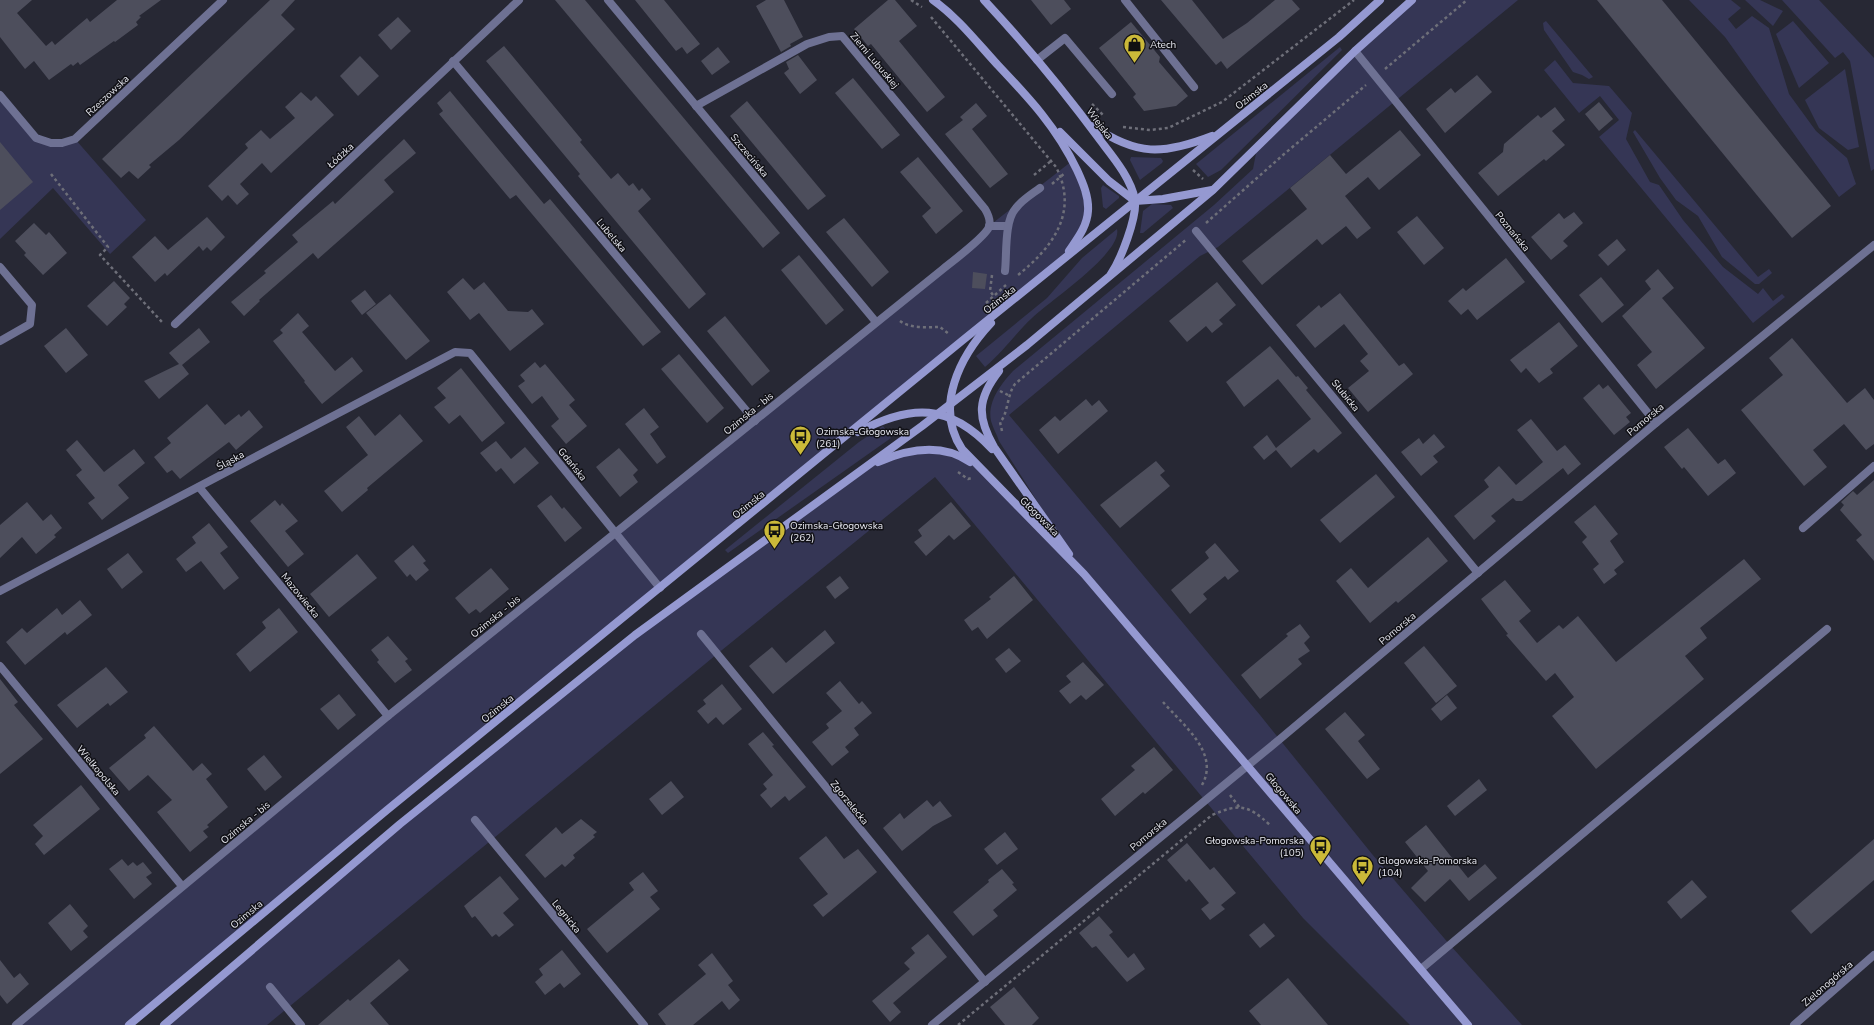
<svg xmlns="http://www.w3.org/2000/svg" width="1874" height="1025" font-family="'Nunito Sans',sans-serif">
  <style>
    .green { fill: #353655 }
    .building { fill: #4d4e5c }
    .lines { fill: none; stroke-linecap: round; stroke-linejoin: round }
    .path { stroke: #6e6f79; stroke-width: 2.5; stroke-dasharray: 3 3; stroke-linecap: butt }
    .lane { stroke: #6e7193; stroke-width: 8 }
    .street { stroke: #6e7193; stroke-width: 8 }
    .secondary { stroke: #9599d1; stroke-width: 8 }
    .labels { text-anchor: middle; stroke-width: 3; stroke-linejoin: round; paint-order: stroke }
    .poi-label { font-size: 10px; fill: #e6e7ef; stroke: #111116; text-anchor: start }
    .street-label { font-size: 10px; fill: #e6e7ef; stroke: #111116 }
  </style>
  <rect width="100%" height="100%" fill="#272834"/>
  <g class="green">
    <path d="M1412,0H1518L1218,247L1200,256L1009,415L1260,715L1372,854L1450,945L1522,1025H1410L1303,918L935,477L722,650L267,1025H164L400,824L635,635L866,467L926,449L976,465L1082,572L999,441C997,435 993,428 991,421C987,402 1001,384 1013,371L1214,205L1253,169L1257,148Z"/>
    <path d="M1689,0H1731L1741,8L1728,19L1736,29L1752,16L1769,28L1789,94L1816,131L1847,158L1856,184L1839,197L1725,37Z"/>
    <path d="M1745,0H1760L1783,11L1773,26Z"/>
    <path d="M1782,0H1819L1874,58V169L1871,171L1850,61L1843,52L1835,58Z"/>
    <path d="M1546,21L1593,77L1589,79L1582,75L1573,72L1544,30L1543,23Z"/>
    <path d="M1793,21L1829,63L1799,88L1776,34Z"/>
    <path d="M1340,47L1342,50L1221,170L1208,177L1196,164Z"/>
    <path d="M1555,60L1573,83L1609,86L1632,113L1626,139L1650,182L1659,185L1683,220L1723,267L1758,294L1763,288L1773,301L1782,294L1785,297L1753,323L1599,137L1619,120L1600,96L1579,113L1544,70Z"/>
    <path d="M1845,69L1859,147L1848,150L1819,128L1805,100Z"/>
    <path d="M0,95L36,138L51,143L75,139L146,220L110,254L53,188L0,239Z"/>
    <path d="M1635,130L1758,277L1769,269L1772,273L1759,284H1755L1722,257L1698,216L1676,200L1660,178L1633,132Z"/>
    <path d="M1131,157L1161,158L1163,161L1162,163L1140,180L1130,160Z"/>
    <path d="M1072,161L1088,211L1068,252L129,1025H16L755,421L989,226Z"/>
    <path d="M1103,185L1119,196V198L1106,209L1103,207L1101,188Z"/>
    <path d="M1152,204L1171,205L1173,208L1143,233H1140L1143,211Z"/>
    <path d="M1117,229C1123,253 1048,302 1032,318C1015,334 1003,352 985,367L976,356L1047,298L1082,258Z"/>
    <path d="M883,426L891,438L728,553L725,550L859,442Z"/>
  </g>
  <g class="building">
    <path d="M0,0H32L17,13L46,46L52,41L55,45L87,18L90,22L117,0H161L139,16L141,17L136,22L138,25L115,42L114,41L80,65L78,62L73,66L71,64L49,80L34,61L25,69L0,37Z"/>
    <path d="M270,0H295L281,15L295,29L179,140L149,165L151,167L138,179L129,171L121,178L102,159Z"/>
    <path d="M555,0H585L780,233L763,248Z"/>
    <path d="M635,0H664L700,44L687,54L682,47L676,51Z"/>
    <path d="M766,0H784L803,37L790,44L791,46L781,52L756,6Z"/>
    <path d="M888,0H895L917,26L899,41L945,97L927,112L871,44L868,46L854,29Z"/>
    <path d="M1031,0H1064L1071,9L1051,25Z"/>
    <path d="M1161,0H1192L1223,39L1247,23L1275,0H1292L1300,9L1227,69L1221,61L1216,65Z"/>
    <path d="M1597,0H1662L1831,206L1792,238Z"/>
    <path d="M398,17L411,31L391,50L378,35Z"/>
    <path d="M1131,22L1160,57L1159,62L1188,96L1176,106L1144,111L1133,97L1136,94L1099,48Z"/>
    <path d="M504,46L582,140L580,142L611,179L618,173L629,186L633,183L639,191L642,188L651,199L638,211L706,294L689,309L578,176L580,174L486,61Z"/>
    <path d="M718,47L730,62L712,75L701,61Z"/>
    <path d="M798,55L817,80L800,94L784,73L789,69L786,62Z"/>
    <path d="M360,56L379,76L358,96L340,76Z"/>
    <path d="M1477,75L1492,92L1445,133L1426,109L1451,88L1455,93Z"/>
    <path d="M853,78L900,135L882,149L835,93Z"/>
    <path d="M450,91L544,204L550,199L661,332L643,346L516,195L510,199L439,114L443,111L437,103Z"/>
    <path d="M301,92L311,101L316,96L334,115L271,173L262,163L240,184L249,194L237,205L228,195L222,201L208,186L248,148L245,144L261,130L270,139L295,118L285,107Z"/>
    <path d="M747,101L826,196L808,210L730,116Z"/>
    <path d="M1599,102L1613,119L1599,131L1585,114Z"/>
    <path d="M976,103L987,116L972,129L1008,174L990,188L945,134L963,120L960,117Z"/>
    <path d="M1555,107L1565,120L1552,131L1565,145L1546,161L1544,159L1498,196L1478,173L1503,152L1504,144L1525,126L1538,115L1541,118Z"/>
    <path d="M1400,130L1421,155L1379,190L1368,177L1345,196L1371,228L1357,239L1346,226L1322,245L1317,239L1262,285L1242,261L1307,209L1290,188L1330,155L1346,174Z"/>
    <path d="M404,139L416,153L384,180L394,192L318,259L313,253L259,300L260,301L244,316L231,302L266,273L264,271L298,242L292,235L333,201L335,204Z"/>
    <path d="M0,142L33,182L0,210Z"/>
    <path d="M918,157L963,211L936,234L922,216L931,208L900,172Z"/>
    <path d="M1574,212L1583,223L1563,241L1568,246L1551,260L1531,237L1559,213L1564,219Z"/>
    <path d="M1417,216L1444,248L1424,265L1397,232Z"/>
    <path d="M207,217L225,237L211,251L207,247L203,251L199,246L167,276L165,273L155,282L132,257L155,236L168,250Z"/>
    <path d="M844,218L889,272L872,287L826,232Z"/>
    <path d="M34,223L46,235L49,232L67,253L43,275L24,255L26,253L15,241Z"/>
    <path d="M1617,239L1626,250L1608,266L1598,255Z"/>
    <path d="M799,255L844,310L826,325L781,270Z"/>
    <path d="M1506,258L1525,282L1477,320L1468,309L1461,315L1448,301L1463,288L1466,291Z"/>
    <path d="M1658,269L1674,288L1662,298L1705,348L1656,389L1637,365L1652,352L1622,316L1651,289L1645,281Z"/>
    <path d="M973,272L987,274L985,289L972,288Z"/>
    <path d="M1601,277L1624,305L1602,323L1579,295Z"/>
    <path d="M463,278L474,290L484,282L508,311L528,312L532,309L544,324L510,351L479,313L470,320L447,292Z"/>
    <path d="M114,281L130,298L124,304L127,307L107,326L87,306Z"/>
    <path d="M1217,282L1236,305L1219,320L1223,324L1212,333L1206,326L1187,342L1169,321Z"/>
    <path d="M365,290L376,304L362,315L351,301Z"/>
    <path d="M1340,293L1399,366L1404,363L1413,374L1368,412L1348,388L1369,371L1360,361L1368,354L1344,324L1315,348L1296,325L1319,305L1321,308Z"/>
    <path d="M390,294L430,341L406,360L366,313Z"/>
    <path d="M298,313L309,326L302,332L335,371L352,357L363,371L322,404L304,382L305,381L273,341L283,333L280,330Z"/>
    <path d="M725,316L770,371L752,386L707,331Z"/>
    <path d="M1559,322L1578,346L1550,369L1553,373L1539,383L1526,368L1521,373L1510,360Z"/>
    <path d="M66,328L88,355L66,373L44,346Z"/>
    <path d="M199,328L210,342L182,365L189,374L159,399L144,381L179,364L169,353Z"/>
    <path d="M1792,338L1847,403L1865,388L1874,400V444L1866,450L1844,424L1813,450L1827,467L1804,486L1741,410L1783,375L1769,358Z"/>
    <path d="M1270,346L1296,377L1298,376L1308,388L1306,390L1342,433L1318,453L1314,449L1291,468L1276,450L1264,460L1253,447L1267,435L1276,448L1311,419L1278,379L1244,407L1226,382Z"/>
    <path d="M679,354L724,408L707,423L661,369Z"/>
    <path d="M535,362L540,368L545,364L575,400L569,405L587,426L566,444L551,426L559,419L542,396L532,404L518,386L525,381L520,375Z"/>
    <path d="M461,368L505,423L482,442L460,415L449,424L434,407L446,398L437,388Z"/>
    <path d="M1599,384L1603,389L1608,385L1631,413L1626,417L1630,422L1614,435L1583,398Z"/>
    <path d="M1086,399L1092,406L1099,400L1108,411L1058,454L1039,430L1055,416L1060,421Z"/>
    <path d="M207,404L225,425L239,414L241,417L249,410L263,427L236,450L229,442L180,479L172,470L167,473L154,457L171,443L167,438Z"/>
    <path d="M644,408L659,427L650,434L666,457L657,464L625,424Z"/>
    <path d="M400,414L423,441L367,488L368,490L342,512L324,491L368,455L346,427L359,416L375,436Z"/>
    <path d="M1531,419L1557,451L1565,445L1581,464L1568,475L1563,468L1522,501H1516L1513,498L1491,516L1496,521L1474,540L1454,516L1489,487L1484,480L1499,466L1516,485L1543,462L1517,430Z"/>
    <path d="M1688,428L1718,464L1725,459L1736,473L1708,496L1684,467L1682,469L1664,447Z"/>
    <path d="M1434,434L1445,447L1433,456L1438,462L1421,476L1401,452L1419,438L1423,444Z"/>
    <path d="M77,440L104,472L134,449L145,463L118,485L129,498L102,520L88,503L95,498L76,475L82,470L66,450Z"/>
    <path d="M496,441L511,459L525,447L539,463L514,484L501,468L496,472L480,453Z"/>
    <path d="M619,448L638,470L633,475L638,482L620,497L596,467Z"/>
    <path d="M1156,461L1165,471L1160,475L1170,486L1120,528L1100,505Z"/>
    <path d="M1376,474L1395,497L1340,543L1320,520Z"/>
    <path d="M1874,480V561L1856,540L1862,535L1840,510L1844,505L1841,502L1853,491L1857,495Z"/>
    <path d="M551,495L562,509L564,507L582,528L565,542L537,506Z"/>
    <path d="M275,500L280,506L282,503L298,521L285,531L304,554L288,567L250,521Z"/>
    <path d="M27,502L43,521L51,514L62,528L54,535L56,537L36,554L22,537L0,558V525Z"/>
    <path d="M951,502L971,526L954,540L949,535L926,556L914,542L922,536L918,530Z"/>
    <path d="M1595,505L1618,534L1610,541L1624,562L1614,570L1617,574L1604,584L1593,569L1599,564L1582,542L1587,537L1574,522Z"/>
    <path d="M209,523L228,547L220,553L239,578L224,590L201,561L186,572L176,559L196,543L192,537Z"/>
    <path d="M1428,537L1448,561L1398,603L1396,601L1370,623L1336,581L1351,568L1368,588Z"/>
    <path d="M1215,543L1239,571L1228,580L1225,576L1203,594L1207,599L1190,614L1171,590L1209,558L1205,552Z"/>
    <path d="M413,545L426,561L423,563L429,570L416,581L410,574L407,577L394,561Z"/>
    <path d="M128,553L143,572L122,589L107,569Z"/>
    <path d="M357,554L377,578L329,617L310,594Z"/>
    <path d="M1744,559L1761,579L1700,628L1707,638L1685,656L1704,679L1596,769L1552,716L1574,697L1555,673L1546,681L1506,635L1508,634L1481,599L1505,580L1531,611L1519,621L1537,643L1559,625L1563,629L1578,616L1616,662Z"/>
    <path d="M491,568L509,589L480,613L476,609L469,614L455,598Z"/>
    <path d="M840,576L849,588L835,599L826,587Z"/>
    <path d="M1014,576L1033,600L987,639L978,627L972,631L964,620L991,599L989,597Z"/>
    <path d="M80,600L92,615L67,635L65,632L25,665L6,642L22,628L27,633L57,608L62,615Z"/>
    <path d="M279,608L298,632L250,672L236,654L266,628L262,622Z"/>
    <path d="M1300,624L1310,637L1304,643L1310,651L1298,659L1302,664L1260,699L1241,675L1288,636L1286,634Z"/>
    <path d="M825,630L835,643L773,694L749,666L772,647L786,663Z"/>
    <path d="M388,636L408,659L405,661L412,670L395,683L377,662L379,660L371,650Z"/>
    <path d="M1424,646L1457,686L1436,703L1404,663Z"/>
    <path d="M1009,648L1021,661L1006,673L995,659Z"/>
    <path d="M1083,662L1104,685L1086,700L1081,695L1070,704L1059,691L1071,682L1066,676Z"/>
    <path d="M106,667L128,692L110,706L108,703L77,728L57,705Z"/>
    <path d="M0,679L18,702L14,705L43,739L0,774Z"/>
    <path d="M840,681L859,704L862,701L872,713L854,728L859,735L845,747L849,752L832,766L812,742L829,728L826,724L842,711L826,693Z"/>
    <path d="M722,684L742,709L723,725L716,717L708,724L697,711L706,704L703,700Z"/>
    <path d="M339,694L356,715L338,730L320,709Z"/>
    <path d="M1447,695L1457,708L1441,721L1431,709Z"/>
    <path d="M1345,712L1365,735L1358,741L1380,769L1367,779L1325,729Z"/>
    <path d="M154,726L193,771L202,763L212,774L206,779L228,807L207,825L209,827L203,831L208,837L190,852L157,812L172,800L148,775L129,791L109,768L146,738L144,735Z"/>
    <path d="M763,732L774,745L772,746L806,787L789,801L785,796L771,808L760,795L767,789L763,784L773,775L748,744Z"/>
    <path d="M1154,747L1173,770L1145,794L1143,792L1115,816L1101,799L1135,770L1131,766Z"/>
    <path d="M264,755L282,777L265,791L247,769Z"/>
    <path d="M1479,779L1487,790L1455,816L1447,806Z"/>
    <path d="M671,781L684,797L662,815L649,799Z"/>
    <path d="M81,785L100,809L44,855L35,844L43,836L33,825Z"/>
    <path d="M927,800L933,807L940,801L952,816L933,826L902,851L883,828L900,813L904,819Z"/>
    <path d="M581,819L597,832L593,835L595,837L573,855L575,858L565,867L562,864L545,878L525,855L556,827L562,834Z"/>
    <path d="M1426,825L1468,878L1485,864L1497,878L1469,901L1450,879L1425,902L1411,888L1428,871L1405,842Z"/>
    <path d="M1005,832L1018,849L997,865L984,849Z"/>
    <path d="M826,836L844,859L858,849L877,872L823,917L813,905L828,894L799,858Z"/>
    <path d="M1874,839V880L1811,934L1791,911Z"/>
    <path d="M1187,843L1210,870L1214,867L1236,893L1221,905L1225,909L1210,920L1201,909L1209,903L1189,879L1186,882L1167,860Z"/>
    <path d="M122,859L128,866L133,862L137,866L143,862L152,873L146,877L152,884L134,899L109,869Z"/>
    <path d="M1002,869L1014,883L1012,884L1017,890L993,910L998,916L973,936L953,912L989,882L988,880Z"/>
    <path d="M643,872L658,891L650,897L660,909L607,953L587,929L634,890L629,883Z"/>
    <path d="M500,876L519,899L503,913L514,925L499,937L496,934L492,937L475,916L472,918L464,906Z"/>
    <path d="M1692,880L1707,897L1681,919L1667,902Z"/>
    <path d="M70,904L88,926L83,931L88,937L71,951L48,923Z"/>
    <path d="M1099,916L1113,932L1109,935L1128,958L1134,953L1145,969L1127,982L1096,946L1092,948L1079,933Z"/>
    <path d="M1264,923L1275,936L1260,948L1249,935Z"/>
    <path d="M928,934L947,957L893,1003L901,1012L890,1022L872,1001L910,969L904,963L915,953L911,948Z"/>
    <path d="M562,950L581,974L564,988L560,983L545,995L535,982L543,975L539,969Z"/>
    <path d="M712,953L733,981L728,985L740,1000L729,1010L722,1001L693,1025H666L658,1014L706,974L698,965Z"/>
    <path d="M399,959L409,970L370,1003L389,1025H318L348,999L350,1001Z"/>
    <path d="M0,960L14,978L20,973L29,984L7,1004L0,995Z"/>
    <path d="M1288,978L1328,1025H1261L1249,1011Z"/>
    <path d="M1014,987L1039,1018L1032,1025H1005L990,1007Z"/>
  </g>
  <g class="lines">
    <g class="path">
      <path d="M911,0L922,7"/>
      <path d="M931,17L1056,167C1079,212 1053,247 1018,275"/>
      <path d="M1385,69L1467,0"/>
      <path d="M1092,104L1104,116"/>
      <path d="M1123,127L1150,130L1168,128L1222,102L1354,0"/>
      <path d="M1193,170L1203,179"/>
      <path d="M51,174L108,247L100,255L162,322"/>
      <path d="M1034,175L1051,161"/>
      <path d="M1052,184L1065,173"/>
      <path d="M1206,223L1283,155L1366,85"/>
      <path d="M992,275L990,291L993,295"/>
      <path d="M986,303L1006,285"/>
      <path d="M900,321C911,329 927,327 940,327L949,334"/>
      <path d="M1000,391L1008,395"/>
      <path d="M1002,431L1000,422C1008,415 1007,394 1015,384L1187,239"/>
      <path d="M958,472L968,479L972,478"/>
      <path d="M1163,702C1183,725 1220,753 1202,785"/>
      <path d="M1230,795L1240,808"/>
      <path d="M958,1025L1212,815C1240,803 1248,805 1270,825"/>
    </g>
    <g class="lane">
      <path d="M1037,60L1065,38L1112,94"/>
      <path d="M989,226H1008"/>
      <path d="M1005,271C1007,254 1004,221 1016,208C1022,200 1032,194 1040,188"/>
      <path d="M1803,528L1874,466"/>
      <path d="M1421,969L1827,629"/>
    </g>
    <g class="street">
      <path d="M608,0L876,322"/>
      <path d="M1125,0L1194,87"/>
      <path d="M1355,51L1656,423"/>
      <path d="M453,61L755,421"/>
      <path d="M0,95L36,138L51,143H62L75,139L223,0"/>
      <path d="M1196,231L1478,573"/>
      <path d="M0,267L32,305L30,324L0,341"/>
      <path d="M175,324L519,0"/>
      <path d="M199,487L388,716"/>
      <path d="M0,591L455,352L470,353L660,588"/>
      <path d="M701,634L985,982"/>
      <path d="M0,666L182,886"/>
      <path d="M475,820L644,1025"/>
      <path d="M270,987L301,1025"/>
      <path d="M16,1025L388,716L943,269C953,261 985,237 989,227C991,221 988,214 985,209L842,36L829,37L807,44L696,106"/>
      <path d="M932,1025L1280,739L1656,423L1874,245"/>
      <path d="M1794,1025L1874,955"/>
    </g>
    <g class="secondary">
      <path d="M933,0C957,17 975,40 995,62C1028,97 1056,126 1077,170C1083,183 1089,197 1088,211C1087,227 1077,239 1069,251"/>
      <path d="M984,0C1025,44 1064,91 1100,140C1113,157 1131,178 1135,200C1137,218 1121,259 1111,274"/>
      <path d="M1093,126C1137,156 1163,155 1212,136"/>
      <path d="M1060,132L1109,181L1135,201L1163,199L1212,190"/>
      <path d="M991,323C960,356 934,407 962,449L1084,574L1468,1025"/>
      <path d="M999,371C977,399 977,417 994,447L1069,554"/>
      <path d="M858,432C911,404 949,403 992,449"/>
      <path d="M878,462C908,449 942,443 970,462"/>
      <path d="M129,1025L387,810L963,340L1339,37L1380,0"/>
      <path d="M164,1025L400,824L635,635L922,426L1027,345L1213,190L1355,51L1412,0"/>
    </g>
  </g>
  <defs>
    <symbol id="shop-pin" viewBox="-11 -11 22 30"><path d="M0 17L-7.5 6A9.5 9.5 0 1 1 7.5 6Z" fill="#cbb939" stroke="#111116"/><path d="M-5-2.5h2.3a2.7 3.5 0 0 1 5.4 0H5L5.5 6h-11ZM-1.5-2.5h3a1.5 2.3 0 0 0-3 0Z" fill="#111"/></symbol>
    <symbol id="bus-pin" viewBox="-11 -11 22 30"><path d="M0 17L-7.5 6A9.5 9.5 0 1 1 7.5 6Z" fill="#cbb939" stroke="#111116"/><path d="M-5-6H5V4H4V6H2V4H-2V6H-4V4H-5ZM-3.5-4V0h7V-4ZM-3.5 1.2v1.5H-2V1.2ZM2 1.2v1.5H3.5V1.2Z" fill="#111"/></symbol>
  </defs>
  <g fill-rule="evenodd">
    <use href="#shop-pin" x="1122" y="32" width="25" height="34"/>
    <use href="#bus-pin" x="788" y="424" width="25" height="34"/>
    <use href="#bus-pin" x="762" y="518" width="25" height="34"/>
    <use href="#bus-pin" x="1308" y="834" width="25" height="34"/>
    <use href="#bus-pin" x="1350" y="854" width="25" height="34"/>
  </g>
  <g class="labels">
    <g class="poi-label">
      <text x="1150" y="48">Atech</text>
      <text x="816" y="435">Ozimska-Głogowska<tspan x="816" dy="12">(261)</tspan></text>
      <text x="790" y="529">Ozimska-Głogowska<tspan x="790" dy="12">(262)</tspan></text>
      <text x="1304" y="844" text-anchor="end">Głogowska-Pomorska<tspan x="1304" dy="12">(105)</tspan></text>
      <text x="1378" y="864">Glogowska-Pomorska<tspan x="1378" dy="12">(104)</tspan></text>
    </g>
    <g class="street-label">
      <text transform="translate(875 60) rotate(50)" y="4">Ziemi Lubuskiej</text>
      <text transform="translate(107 95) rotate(-43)" y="4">Rzeszowska</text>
      <text transform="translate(1251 95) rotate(-38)" y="4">Ozimska</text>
      <text transform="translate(1100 123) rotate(53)" y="4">Wiejska</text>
      <text transform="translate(340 155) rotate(-43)" y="4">Łódzka</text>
      <text transform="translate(750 155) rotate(50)" y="4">Szczecińska</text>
      <text transform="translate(1513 231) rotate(51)" y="4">Poznańska</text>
      <text transform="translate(612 235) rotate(50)" y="4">Lubelska</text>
      <text transform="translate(999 299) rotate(-39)" y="4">Ozimska</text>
      <text transform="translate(1346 395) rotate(51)" y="4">Słubicka</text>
      <text transform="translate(748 413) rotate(-39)" y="4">Ozimska - bis</text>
      <text transform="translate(1645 419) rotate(-40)" y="4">Pomorska</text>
      <text transform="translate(230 460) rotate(-28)" y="4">Śląska</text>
      <text transform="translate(573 464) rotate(51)" y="4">Gdańska</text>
      <text transform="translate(748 504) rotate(-39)" y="4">Ozimska</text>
      <text transform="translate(1040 516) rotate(45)" y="4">Głogowska</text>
      <text transform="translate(301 595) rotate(51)" y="4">Mazowiecka</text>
      <text transform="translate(495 616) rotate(-39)" y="4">Ozimska - bis</text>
      <text transform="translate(1397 628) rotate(-40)" y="4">Pomorska</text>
      <text transform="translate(497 708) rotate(-39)" y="4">Ozimska</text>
      <text transform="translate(99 770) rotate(50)" y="4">Wielkopolska</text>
      <text transform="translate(1284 793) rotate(50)" y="4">Głogowska</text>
      <text transform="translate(850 802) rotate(51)" y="4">Zgorzelecka</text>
      <text transform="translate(245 822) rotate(-40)" y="4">Ozimska - bis</text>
      <text transform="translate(1148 834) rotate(-40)" y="4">Pomorska</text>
      <text transform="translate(246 914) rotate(-40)" y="4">Ozimska</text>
      <text transform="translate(567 916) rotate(51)" y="4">Legnicka</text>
      <text transform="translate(1827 983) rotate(-41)" y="4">Zielonogórska</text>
    </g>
  </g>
</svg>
